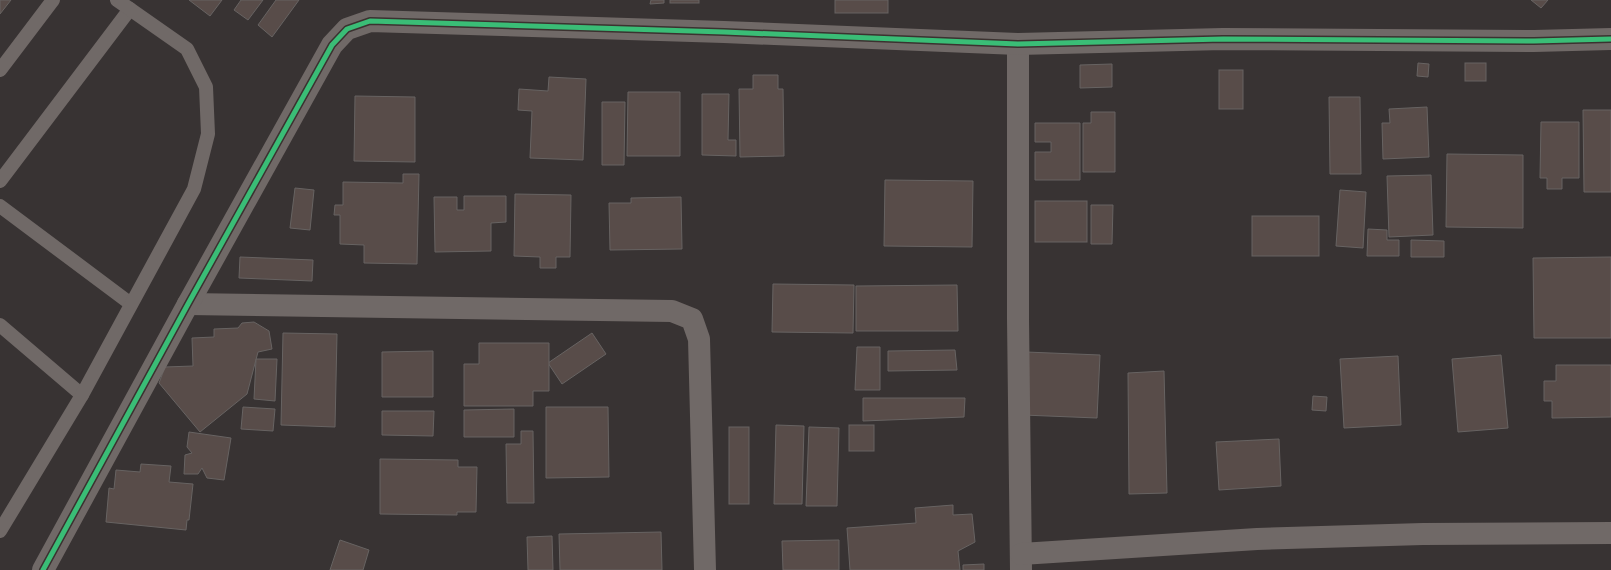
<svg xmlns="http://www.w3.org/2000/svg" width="1611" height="570" font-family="Roboto,sans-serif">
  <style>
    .building { fill: #584c49; stroke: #676362 }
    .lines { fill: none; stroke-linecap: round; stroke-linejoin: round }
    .service { stroke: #706967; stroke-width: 14 }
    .minor { stroke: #706967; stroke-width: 22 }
    .cycleway-casing { stroke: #3b3230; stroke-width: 8 }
    .cycleway { stroke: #3abd76; stroke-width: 5 }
  </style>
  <rect width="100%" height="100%" fill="#383333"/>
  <g class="building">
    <path d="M0,0H11L0,14Z"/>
    <path d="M189,0H222L210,16Z"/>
    <path d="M241,0H263L248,20L234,10Z"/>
    <path d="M276,0H299L272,37L258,25Z"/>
    <path d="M651,0H664V3L650,4Z"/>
    <rect x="670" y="0" width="29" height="3"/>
    <rect x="835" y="0" width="53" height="13"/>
    <path d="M1531,0H1548L1541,8Z"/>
    <path d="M1418,63L1429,64L1428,77L1417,76Z"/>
    <rect x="1465" y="63" width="21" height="18"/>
    <path d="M1112,64V87L1080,88V65Z"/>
    <rect x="1219" y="70" width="24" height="39"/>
    <path d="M753,75H778V89H783L784,156L740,157L739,89H753Z"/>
    <path d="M549,77L586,79L583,160L530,158L532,111L518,110L519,89L548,91Z"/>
    <path d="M628,92H680V156H627Z"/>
    <path d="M702,94H729L728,140H736V156L702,155Z"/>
    <path d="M355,96L415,97V162L354,161Z"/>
    <path d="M1329,97H1360L1361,174H1330Z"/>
    <path d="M602,102H625L624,165H602Z"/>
    <path d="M1427,107L1429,157L1383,159L1382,123H1390L1389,109Z"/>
    <path d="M1583,110H1611V192H1584Z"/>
    <path d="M1091,112H1115V172H1083V123H1091Z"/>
    <path d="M1541,122H1579V178H1562V189H1547V178H1540Z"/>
    <path d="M1035,123H1080V180H1035V152H1051V142H1035Z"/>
    <path d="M1447,154L1523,155V228L1446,227Z"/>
    <path d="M403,174H419L417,264L364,263V245L340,244V215H334L335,205H343V182L403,183Z"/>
    <path d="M1431,175L1433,235L1389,237L1387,176Z"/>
    <path d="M885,180L973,181L972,247L884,246Z"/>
    <path d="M295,188L314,190L310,230L290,228Z"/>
    <path d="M1340,190L1366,192L1363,248L1336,246Z"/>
    <path d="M515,194L571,195L570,257H556V268H540V257L514,256Z"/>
    <path d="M464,196H506V222L491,223V251L435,252L434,197H457V210H464Z"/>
    <path d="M681,197L682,249L610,250L609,203H631V198Z"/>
    <rect x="1035" y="201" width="52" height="41"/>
    <path d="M1091,205H1113L1112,244H1091Z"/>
    <rect x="1252" y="216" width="67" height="40"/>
    <path d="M1368,229L1387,230V240H1399V256H1367Z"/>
    <path d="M1411,240L1444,241V257H1411Z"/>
    <path d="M240,257L313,260L312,281L239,278Z"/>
    <path d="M1611,257V338H1534L1533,258Z"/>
    <path d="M773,284L854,285L853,333L772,332Z"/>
    <path d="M957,285L958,331H856V286Z"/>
    <path d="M254,322L269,331L272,349L258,352L247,394L200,432L159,383L165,367L193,366L192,338L214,337V329L238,328L242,323Z"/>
    <path d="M283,333L337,334L335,427L281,425Z"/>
    <path d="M592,333L606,354L562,384L548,363Z"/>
    <path d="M479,343H549V391H533V406H464V364H479Z"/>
    <path d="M857,347H880V390H855Z"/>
    <path d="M955,350L957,370L888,371V351Z"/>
    <path d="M433,351V397H382V352Z"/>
    <path d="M1026,352L1100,355L1097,418L1023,415Z"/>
    <path d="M1501,355L1508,428L1458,432L1452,359Z"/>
    <path d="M1398,356L1401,425L1344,428L1340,359Z"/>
    <path d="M256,359H277L275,401L254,399Z"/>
    <path d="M1556,365H1611V417L1552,418V401H1544V381H1556Z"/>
    <path d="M1164,371L1167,493L1129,494L1128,373Z"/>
    <path d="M1313,396L1327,397L1326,411L1312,410Z"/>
    <path d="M863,398H965L964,417L863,421Z"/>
    <path d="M243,407L275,409L273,431L241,429Z"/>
    <path d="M546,407H608L609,477L546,478Z"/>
    <path d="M514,409V437H464V410Z"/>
    <path d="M382,411H434L433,436L382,435Z"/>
    <path d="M776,425L804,426L802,504H774Z"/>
    <rect x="849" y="425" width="25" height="26"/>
    <rect x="729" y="427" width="20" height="77"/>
    <path d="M809,427L839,428L837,506H806Z"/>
    <path d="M521,431H533L534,503H507L506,444H521Z"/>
    <path d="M189,432L231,438L224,480L207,478L202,468L198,474H184L185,455L192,453L187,447Z"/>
    <path d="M1279,439L1281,486L1219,490L1216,442Z"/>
    <path d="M380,459L458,460V467H477L476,512H457V515L380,514Z"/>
    <path d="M141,464L171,466L169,482L193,484L189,520H187L186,530L106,522L109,488L114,489L116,470L140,472Z"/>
    <path d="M953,505V515L972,514L975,542L958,551L960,570H850L847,528L916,523L915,508Z"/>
    <path d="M661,532L662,570H560L559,534Z"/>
    <path d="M552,536L553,570H528L527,537Z"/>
    <path d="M340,540L369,550L363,570H330Z"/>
    <path d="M839,540V570H783L782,541Z"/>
    <path d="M984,564V570H963V565Z"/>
  </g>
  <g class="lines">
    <g class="service">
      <path d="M0,70L53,0"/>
      <path d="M0,181L130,9"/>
      <path d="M0,206L131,304"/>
      <path d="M0,325L82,395"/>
      <path d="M0,531L82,395L194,189L208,134L206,87L187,49L117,0"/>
    </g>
    <g class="minor">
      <path d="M1018,44V319L1021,570"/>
      <path d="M188,304L672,311L692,319L699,339L705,570"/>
      <path d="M1021,554L1257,539L1423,534L1611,533"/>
      <path d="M43,570L188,304L332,45L347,29L370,21L724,32L1018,44L1223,39L1534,41L1611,39"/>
    </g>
    <defs>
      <path id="cycleway" d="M43,570L188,304L332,45L347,29L370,21L724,32L1018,44L1223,39L1534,41L1611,39"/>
    </defs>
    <use href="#cycleway" class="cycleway-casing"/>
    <use href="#cycleway" class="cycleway"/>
  </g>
</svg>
